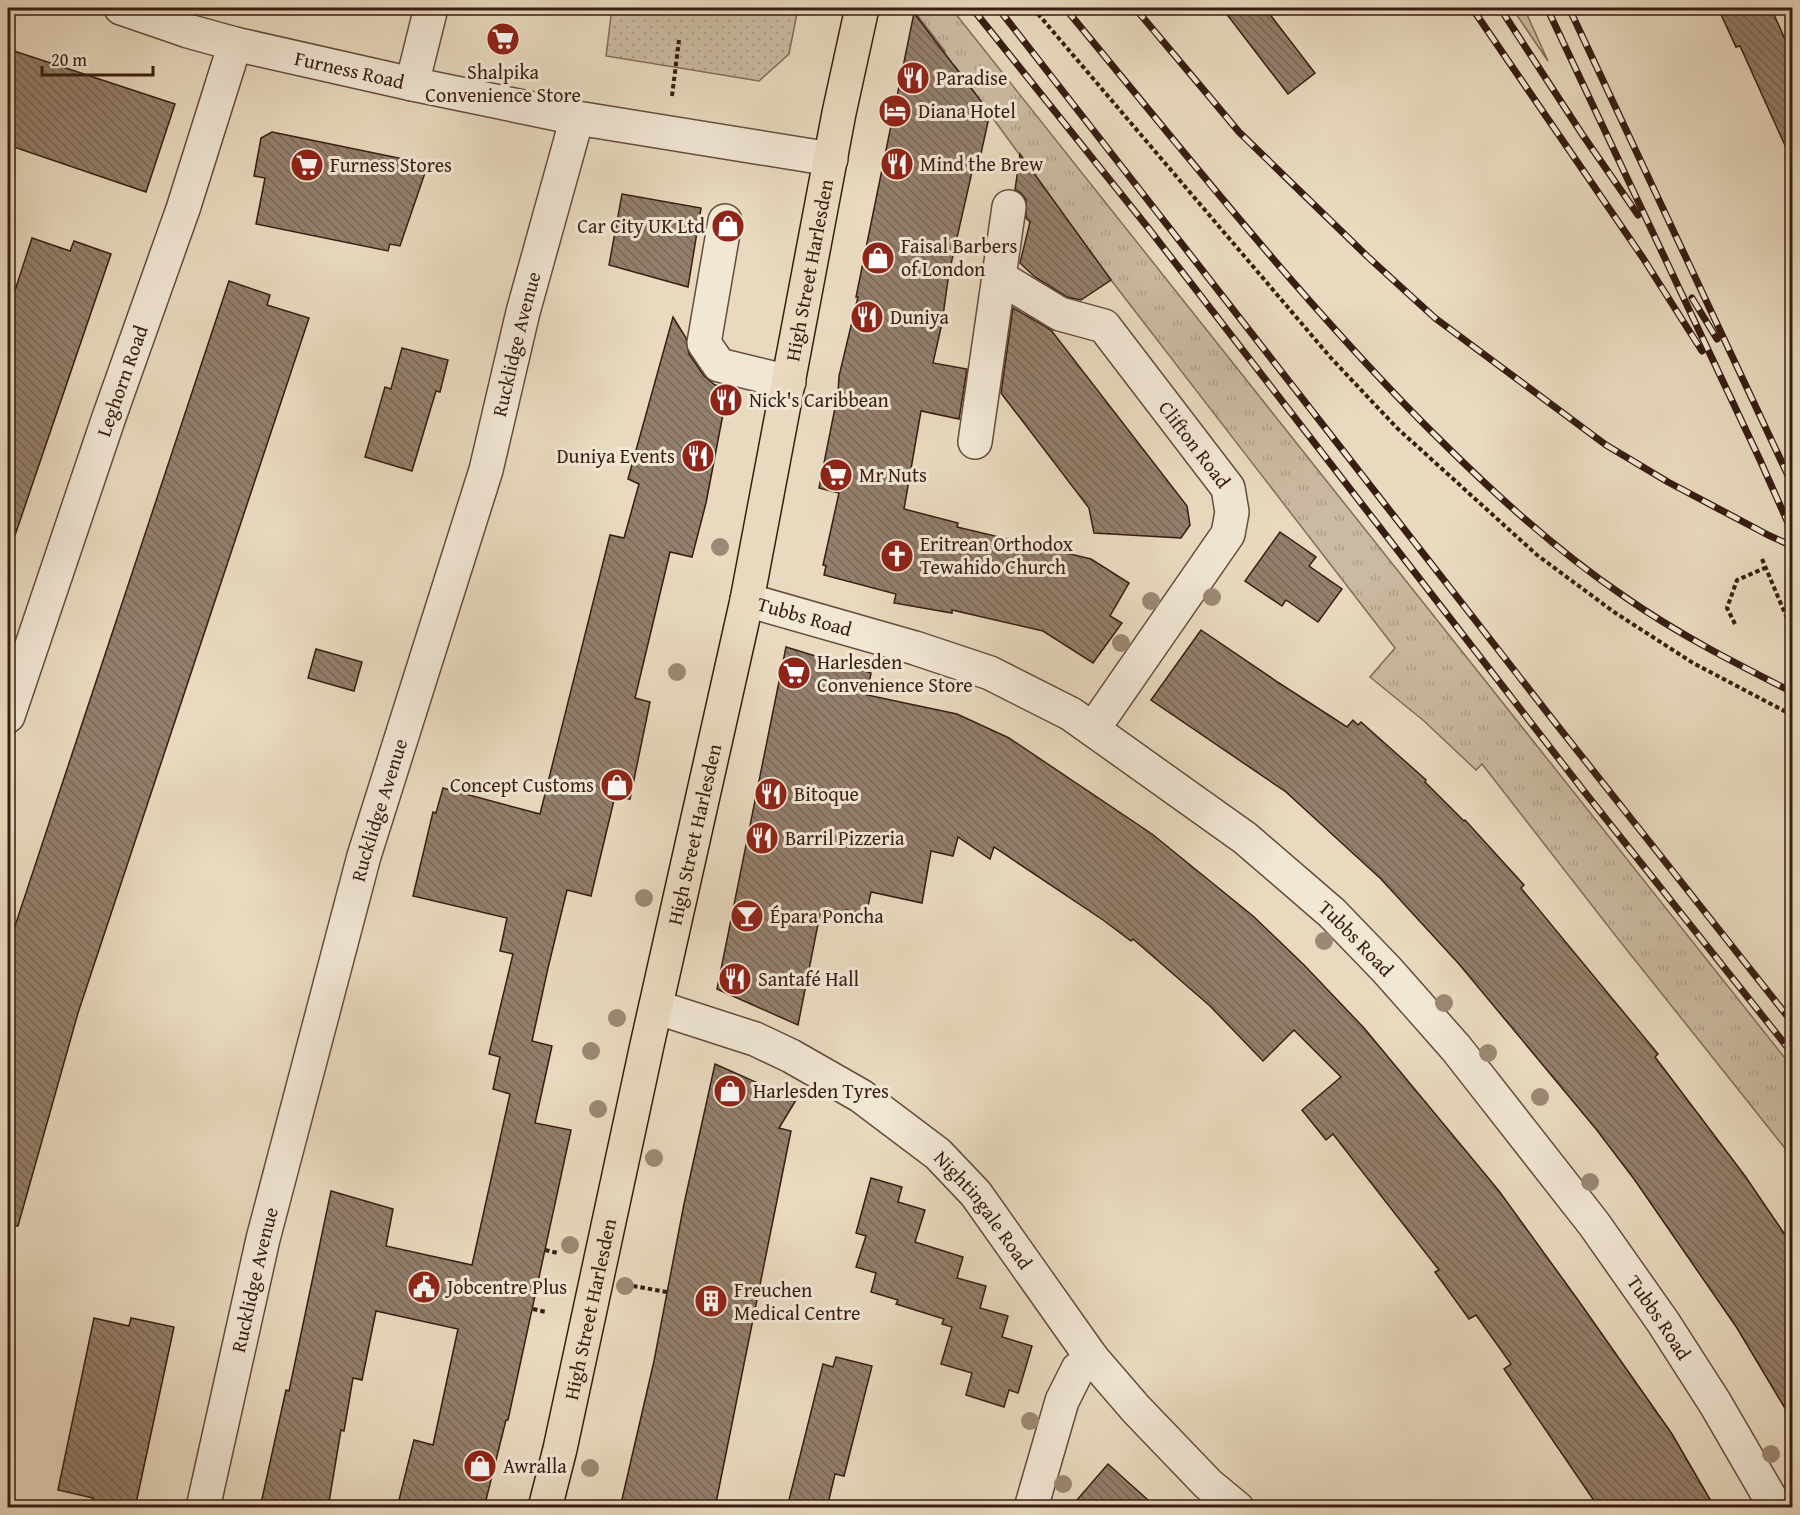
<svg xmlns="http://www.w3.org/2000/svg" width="1800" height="1515" font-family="'Gentium Book Plus',serif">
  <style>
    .grass { fill: url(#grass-tufts); stroke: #826c5a; stroke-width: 1.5 }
    .park { fill: url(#park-dots); stroke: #826c5a; stroke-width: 1.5 }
    .building { fill: url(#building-back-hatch); stroke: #381d12; stroke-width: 1.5 }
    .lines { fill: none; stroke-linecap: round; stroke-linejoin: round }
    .minor-casing { stroke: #644c3d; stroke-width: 36 }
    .major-casing { stroke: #381d12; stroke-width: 36 }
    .path { stroke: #381d12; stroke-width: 4; stroke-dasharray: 4.5 3; stroke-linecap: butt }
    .minor { stroke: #f1e7d5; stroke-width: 33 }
    .major { stroke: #e9dabf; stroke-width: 33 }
    .rail-casing { stroke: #381d12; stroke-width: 7 }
    .rail { stroke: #f1e7d5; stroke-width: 4.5; stroke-dasharray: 14; stroke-linecap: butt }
    .tree { fill: #9c8874 }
    .labels { text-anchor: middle; stroke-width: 6; stroke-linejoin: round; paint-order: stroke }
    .street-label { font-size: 20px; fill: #381d12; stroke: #f1e7d5 }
    .poi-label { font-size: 20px; fill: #381d12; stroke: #f1e7d5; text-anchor: start }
  </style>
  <defs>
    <pattern id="grass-tufts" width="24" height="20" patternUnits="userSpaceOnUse" patternTransform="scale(1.5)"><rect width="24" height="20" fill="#cbbaa2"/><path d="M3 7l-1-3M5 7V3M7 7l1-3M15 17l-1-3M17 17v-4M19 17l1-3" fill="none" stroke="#af9f8a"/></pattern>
    <pattern id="park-dots" width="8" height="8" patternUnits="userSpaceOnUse" patternTransform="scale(1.5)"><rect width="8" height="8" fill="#cbbaa2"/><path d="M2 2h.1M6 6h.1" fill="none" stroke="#af9f8a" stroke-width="1.8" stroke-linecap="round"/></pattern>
    <pattern id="building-back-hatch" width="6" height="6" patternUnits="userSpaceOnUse" patternTransform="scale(1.5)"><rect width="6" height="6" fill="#947f6c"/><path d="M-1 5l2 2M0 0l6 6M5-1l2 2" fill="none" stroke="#7a6757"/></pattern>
  </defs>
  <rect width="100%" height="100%" fill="#e9dabf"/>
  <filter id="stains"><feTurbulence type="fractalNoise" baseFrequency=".00333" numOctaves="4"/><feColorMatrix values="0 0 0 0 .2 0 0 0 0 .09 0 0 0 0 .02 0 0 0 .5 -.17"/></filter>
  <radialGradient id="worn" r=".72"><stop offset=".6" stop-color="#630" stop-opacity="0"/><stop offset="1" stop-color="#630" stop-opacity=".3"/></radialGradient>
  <g class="grass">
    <path d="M915,8H951L1792,1067V1157L1615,935L1482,764L1476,770L1424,721L1370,677L1395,648L1111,280L954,65L943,63L945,51L914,11Z"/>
    <path d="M1512,8H1524L1548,61Z"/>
  </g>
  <path class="park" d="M612,8H798L789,54L759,81L606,56Z"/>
  <g class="building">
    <path d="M1222,8H1265L1315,73L1288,94Z"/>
    <path d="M1718,8H1771L1792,55V161L1740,46L1736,47Z"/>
    <path d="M914,13L990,113L978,167L974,163L949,273L942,323L933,363L967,369L959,419L921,411L904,509L958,523L957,527L1091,559L1129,583L1110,616L1122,623L1093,663L1043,631L952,610V613L894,603L896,594L824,575L826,566L823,565L839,493L819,488L838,393L839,376L858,297H856Z"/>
    <path d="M8,49L175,104L146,192L8,145Z"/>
    <path d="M272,132L428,164L400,246L390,244L388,251L256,224L265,178L254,176L261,138Z"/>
    <path d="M1020,154L1111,280L1081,300L1067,297L1035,277L1020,263L1030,222L1026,218V200L1021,193L1015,190Z"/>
    <path d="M622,194L701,208L688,287L609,265Z"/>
    <path d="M32,238L70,251L74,241L111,254L12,544L8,543V312Z"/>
    <path d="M229,281L270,295L267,305L309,318L78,1013L18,1226L8,1225V947Z"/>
    <path d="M1013,308L1051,330L1187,506L1190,525L1181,538L1094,533L1089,508L1001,393Z"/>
    <path d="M673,317L686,338L689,354L704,376L715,385L728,388L706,503L692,557L670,552L635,698L650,702L630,799L615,796L591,896L567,890L548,968L532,1041L552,1046L535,1123L571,1130L508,1420H506L484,1508H397L414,1440L433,1445L458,1329L376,1311L362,1380L353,1378L344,1431L341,1430L328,1508H260L286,1390L289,1391L331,1191L393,1209L386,1246L472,1265L510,1094L493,1089L500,1057L489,1054L513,954L500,951L507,918L413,896L433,812L436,813L443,788L540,814L610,535L624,538L639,484L628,479Z"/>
    <path d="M402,348L448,360L440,392L436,391L412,471L365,457L385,387L391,389Z"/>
    <path d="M1280,532L1316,557L1309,566L1342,589L1318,622L1286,600L1282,606L1245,581Z"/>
    <path d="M1201,630L1279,683L1347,727L1353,720L1358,725L1361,722L1426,780L1425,782L1464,821L1465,820L1524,885L1521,888L1658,1054L1655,1057L1745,1176L1792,1245V1420L1737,1328L1634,1179L1596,1129L1459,964L1381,879L1286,792L1151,700Z"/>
    <path d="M786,647L871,673L867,695L957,714L1009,738L1152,834L1253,916L1304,965L1364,1028L1499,1191L1578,1300L1672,1434L1715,1508H1599L1504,1369L1511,1364L1476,1315L1469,1319L1435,1272L1439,1270L1333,1134L1326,1140L1302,1110L1341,1077L1294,1030L1263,1061L1210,1006L1133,939L1131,941L1103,920L994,847L990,859L958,837L953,856L931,851L922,903L871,892L866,915L846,910L845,918L820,914L798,1025L717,989Z"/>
    <path d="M316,649L362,662L354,691L308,678Z"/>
    <path d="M715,1064L796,1100L779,1128L791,1131L715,1508H620L654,1361L684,1204Z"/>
    <path d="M871,1178L902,1187L898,1202L925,1210L915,1242L963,1257L957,1278L986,1286L980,1308L1008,1316L1002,1337L1032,1346L1018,1393L1009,1390L1004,1407L966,1395L972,1373L941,1364L952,1327L942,1324L944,1319L896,1304L898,1300L871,1292L876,1273L856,1267L866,1236L856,1233Z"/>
    <path d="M94,1318L129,1326L131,1318L174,1327L135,1508H90L93,1498L58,1490Z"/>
    <path d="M836,1357L872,1366L844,1476L835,1474L827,1508H787L823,1364L833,1367Z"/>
    <path d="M1108,1464L1129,1483L1157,1508H1070Z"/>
  </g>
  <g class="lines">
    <defs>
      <g id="minor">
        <path id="s1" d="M121,8L188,31L235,44L412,84L577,118L831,159"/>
        <path d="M412,84L431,8"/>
        <path d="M725,221L704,343L719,365L789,382"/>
        <path id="s2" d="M999,277L1060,314L1104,326L1228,488L1232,512L1228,534L1093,729"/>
        <path d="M975,442L1009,207"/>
        <path id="s3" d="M747,600L915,648L990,673L1071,714L1245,838L1332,913L1387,970L1456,1048L1594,1224L1663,1322L1715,1403L1776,1508"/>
        <path id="s4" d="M8,716L108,420L183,209L235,44"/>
        <path id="s5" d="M656,1007L755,1039L791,1056L861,1096L938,1154L976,1194L1092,1358L1136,1409L1208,1484L1237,1508"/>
        <path id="s6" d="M203,1508L263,1239L364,856L486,470L523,312L577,118"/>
        <path d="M1031,1508L1062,1401L1078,1369L1092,1358"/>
      </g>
      <g id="major">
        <path id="s7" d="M545,1508L560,1449L647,1045L747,600L839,113L862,8"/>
      </g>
    </defs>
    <use href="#minor" class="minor-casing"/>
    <use href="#major" class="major-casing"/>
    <g class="path">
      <path d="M1033,8L1331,358L1397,428L1537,555L1614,612L1693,663L1792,715"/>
      <path d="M672,96L679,40"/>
      <path d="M1762,559L1792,630"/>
      <path d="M1735,624L1727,608L1737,580L1765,568"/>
      <path d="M1788,740L1792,749"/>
      <path d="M545,1250L558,1253"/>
      <path d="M633,1286L667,1292"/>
      <path d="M533,1309L546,1312"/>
    </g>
    <use href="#minor" class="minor"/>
    <use href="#major" class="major"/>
    <defs>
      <g id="rail">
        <path d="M972,8L1149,229L1583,790L1792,1053"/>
        <path d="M998,8L1553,720L1792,1022"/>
        <path d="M1065,8C1181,148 1294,292 1422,422C1485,485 1551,547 1625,597C1678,634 1735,663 1792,692"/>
        <path d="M1135,8L1239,132L1368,257L1435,318L1606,445L1668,482L1768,535L1792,546"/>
        <path d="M1472,8L1643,258L1702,351"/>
        <path d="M1500,8L1582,134L1638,215"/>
        <path d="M1547,8L1760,460L1792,532"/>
        <path d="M1569,8L1792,484"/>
        <path d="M1692,298L1717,339"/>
      </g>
    </defs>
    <use href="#rail" class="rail-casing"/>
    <use href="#rail" class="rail"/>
  </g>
  <g class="tree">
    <circle cx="720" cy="547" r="9"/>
    <circle cx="1212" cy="597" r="9"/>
    <circle cx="1151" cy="601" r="9"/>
    <circle cx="1121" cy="643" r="9"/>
    <circle cx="677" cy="672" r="9"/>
    <circle cx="644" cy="898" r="9"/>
    <circle cx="1324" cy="941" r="9"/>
    <circle cx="1444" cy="1003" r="9"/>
    <circle cx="617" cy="1018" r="9"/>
    <circle cx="591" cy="1051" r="9"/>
    <circle cx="1488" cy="1053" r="9"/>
    <circle cx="1540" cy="1097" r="9"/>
    <circle cx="598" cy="1109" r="9"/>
    <circle cx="654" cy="1158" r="9"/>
    <circle cx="1590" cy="1182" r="9"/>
    <circle cx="570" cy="1245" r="9"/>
    <circle cx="625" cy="1286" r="9"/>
    <circle cx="1030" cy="1421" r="9"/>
    <circle cx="1771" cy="1454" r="9"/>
    <circle cx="590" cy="1468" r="9"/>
    <circle cx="1063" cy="1484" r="9"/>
  </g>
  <defs>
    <symbol id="supermarket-disc" viewBox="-11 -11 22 22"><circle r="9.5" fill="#8f2418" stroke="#f1e7d5"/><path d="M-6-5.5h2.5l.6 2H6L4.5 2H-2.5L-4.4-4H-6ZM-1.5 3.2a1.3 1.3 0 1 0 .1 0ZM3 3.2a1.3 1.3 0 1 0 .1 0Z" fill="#fff"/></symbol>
    <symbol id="restaurant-disc" viewBox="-11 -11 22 22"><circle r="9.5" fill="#8f2418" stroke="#f1e7d5"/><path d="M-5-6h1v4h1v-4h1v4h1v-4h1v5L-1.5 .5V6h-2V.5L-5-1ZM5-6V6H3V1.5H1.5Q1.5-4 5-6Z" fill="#fff"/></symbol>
    <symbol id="hotel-disc" viewBox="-11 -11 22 22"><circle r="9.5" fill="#8f2418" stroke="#f1e7d5"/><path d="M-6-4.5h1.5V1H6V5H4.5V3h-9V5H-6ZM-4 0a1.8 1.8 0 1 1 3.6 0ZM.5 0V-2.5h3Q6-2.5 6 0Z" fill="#fff"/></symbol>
    <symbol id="shop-disc" viewBox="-11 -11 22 22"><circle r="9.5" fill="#8f2418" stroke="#f1e7d5"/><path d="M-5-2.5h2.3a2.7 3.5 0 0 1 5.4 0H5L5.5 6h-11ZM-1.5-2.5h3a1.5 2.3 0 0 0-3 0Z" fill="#fff"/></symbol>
    <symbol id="church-disc" viewBox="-11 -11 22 22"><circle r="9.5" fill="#8f2418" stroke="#f1e7d5"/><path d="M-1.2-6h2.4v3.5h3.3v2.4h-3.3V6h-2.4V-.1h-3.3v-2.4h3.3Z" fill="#fff"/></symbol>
    <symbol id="bar-disc" viewBox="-11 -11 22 22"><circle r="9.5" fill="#8f2418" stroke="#f1e7d5"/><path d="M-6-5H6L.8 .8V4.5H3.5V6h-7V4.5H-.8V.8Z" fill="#fff"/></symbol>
    <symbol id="civic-disc" viewBox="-11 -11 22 22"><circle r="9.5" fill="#8f2418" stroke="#f1e7d5"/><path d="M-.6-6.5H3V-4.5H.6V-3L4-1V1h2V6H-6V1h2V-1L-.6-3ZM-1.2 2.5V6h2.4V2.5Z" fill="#fff"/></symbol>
    <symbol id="building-disc" viewBox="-11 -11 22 22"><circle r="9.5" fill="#8f2418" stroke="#f1e7d5"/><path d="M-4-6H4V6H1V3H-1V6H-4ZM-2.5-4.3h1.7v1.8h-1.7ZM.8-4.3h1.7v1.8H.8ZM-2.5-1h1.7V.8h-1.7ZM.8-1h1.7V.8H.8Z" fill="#fff"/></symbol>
  </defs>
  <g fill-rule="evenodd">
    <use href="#supermarket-disc" x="484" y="20" width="38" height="38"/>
    <use href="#restaurant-disc" x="894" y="59" width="38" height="38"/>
    <use href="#hotel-disc" x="876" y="92" width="38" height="38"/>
    <use href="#restaurant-disc" x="878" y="145" width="38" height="38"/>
    <use href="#supermarket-disc" x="288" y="146" width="38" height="38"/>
    <use href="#shop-disc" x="709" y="207" width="38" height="38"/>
    <use href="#shop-disc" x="859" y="239" width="38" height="38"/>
    <use href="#restaurant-disc" x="848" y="298" width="38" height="38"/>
    <use href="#restaurant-disc" x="707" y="381" width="38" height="38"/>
    <use href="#restaurant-disc" x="679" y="437" width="38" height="38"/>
    <use href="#supermarket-disc" x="817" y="456" width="38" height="38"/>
    <use href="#church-disc" x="878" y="537" width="38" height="38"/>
    <use href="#supermarket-disc" x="775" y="654" width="38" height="38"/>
    <use href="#shop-disc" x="598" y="766" width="38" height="38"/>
    <use href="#restaurant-disc" x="752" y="775" width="38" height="38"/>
    <use href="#restaurant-disc" x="743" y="819" width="38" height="38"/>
    <use href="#bar-disc" x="728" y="897" width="38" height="38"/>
    <use href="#restaurant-disc" x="716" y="960" width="38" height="38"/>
    <use href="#shop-disc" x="711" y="1072" width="38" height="38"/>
    <use href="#civic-disc" x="405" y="1268" width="38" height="38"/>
    <use href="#building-disc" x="692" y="1282" width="38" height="38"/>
    <use href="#shop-disc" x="461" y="1447" width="38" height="38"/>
  </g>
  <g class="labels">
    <g class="street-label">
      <text dy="7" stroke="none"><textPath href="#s1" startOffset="237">Furness Road</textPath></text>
      <text dy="7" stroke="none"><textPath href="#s7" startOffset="1266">High Street Harlesden</textPath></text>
      <text dy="7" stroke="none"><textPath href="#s6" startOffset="1206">Rucklidge Avenue</textPath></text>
      <text dy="7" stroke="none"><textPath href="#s4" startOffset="354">Leghorn Road</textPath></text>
      <text dy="7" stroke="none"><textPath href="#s2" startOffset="266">Clifton Road</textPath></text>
      <text dy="7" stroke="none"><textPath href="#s3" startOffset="60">Tubbs Road</textPath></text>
      <text dy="7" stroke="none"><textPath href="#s6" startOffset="720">Rucklidge Avenue</textPath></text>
      <text dy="7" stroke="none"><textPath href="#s7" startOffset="690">High Street Harlesden</textPath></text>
      <text dy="7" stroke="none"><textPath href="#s3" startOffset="708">Tubbs Road</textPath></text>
      <text dy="7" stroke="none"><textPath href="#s5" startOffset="393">Nightingale Road</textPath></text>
      <text dy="7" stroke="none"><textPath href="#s6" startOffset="234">Rucklidge Avenue</textPath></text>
      <text dy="7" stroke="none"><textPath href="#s7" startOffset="204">High Street Harlesden</textPath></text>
      <text dy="7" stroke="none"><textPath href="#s3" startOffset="1194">Tubbs Road</textPath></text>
    </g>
    <g class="poi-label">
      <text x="503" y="79" text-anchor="middle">Shalpika<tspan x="503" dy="23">Convenience Store</tspan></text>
      <text x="936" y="85">Paradise</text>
      <text x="918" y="118">Diana Hotel</text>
      <text x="920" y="171">Mind the Brew</text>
      <text x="330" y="172">Furness Stores</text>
      <text x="705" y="233" text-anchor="end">Car City UK Ltd</text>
      <text x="901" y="253">Faisal Barbers<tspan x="901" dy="23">of London</tspan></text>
      <text x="890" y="324">Duniya</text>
      <text x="749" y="407">Nick's Caribbean</text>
      <text x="675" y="463" text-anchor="end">Duniya Events</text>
      <text x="859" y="482">Mr Nuts</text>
      <text x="920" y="551">Eritrean Orthodox<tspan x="920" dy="23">Tewahido Church</tspan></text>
      <text x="817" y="669">Harlesden<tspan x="817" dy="23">Convenience Store</tspan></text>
      <text x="594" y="792" text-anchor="end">Concept Customs</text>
      <text x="794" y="801">Bitoque</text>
      <text x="785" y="845">Barril Pizzeria</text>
      <text x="770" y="923">Épara Poncha</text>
      <text x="758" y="986">Santafé Hall</text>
      <text x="753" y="1098">Harlesden Tyres</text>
      <text x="447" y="1294">Jobcentre Plus</text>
      <text x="734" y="1297">Freuchen<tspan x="734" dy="23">Medical Centre</tspan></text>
      <text x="503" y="1473">Awralla</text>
    </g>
  </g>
  <rect width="1800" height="1515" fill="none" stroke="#e9dabf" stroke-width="30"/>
  <rect x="9" y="9" width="1782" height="1497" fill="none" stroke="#381d12" stroke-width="3"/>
  <rect x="15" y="15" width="1770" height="1485" fill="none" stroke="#381d12" stroke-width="1.5"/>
  <path d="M42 66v9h111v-9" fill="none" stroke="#381d12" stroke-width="3"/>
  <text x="51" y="66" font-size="18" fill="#381d12" stroke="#f1e7d5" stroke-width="4.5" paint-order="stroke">20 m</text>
  <rect width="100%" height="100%" filter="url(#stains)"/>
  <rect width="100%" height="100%" fill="url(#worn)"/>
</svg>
